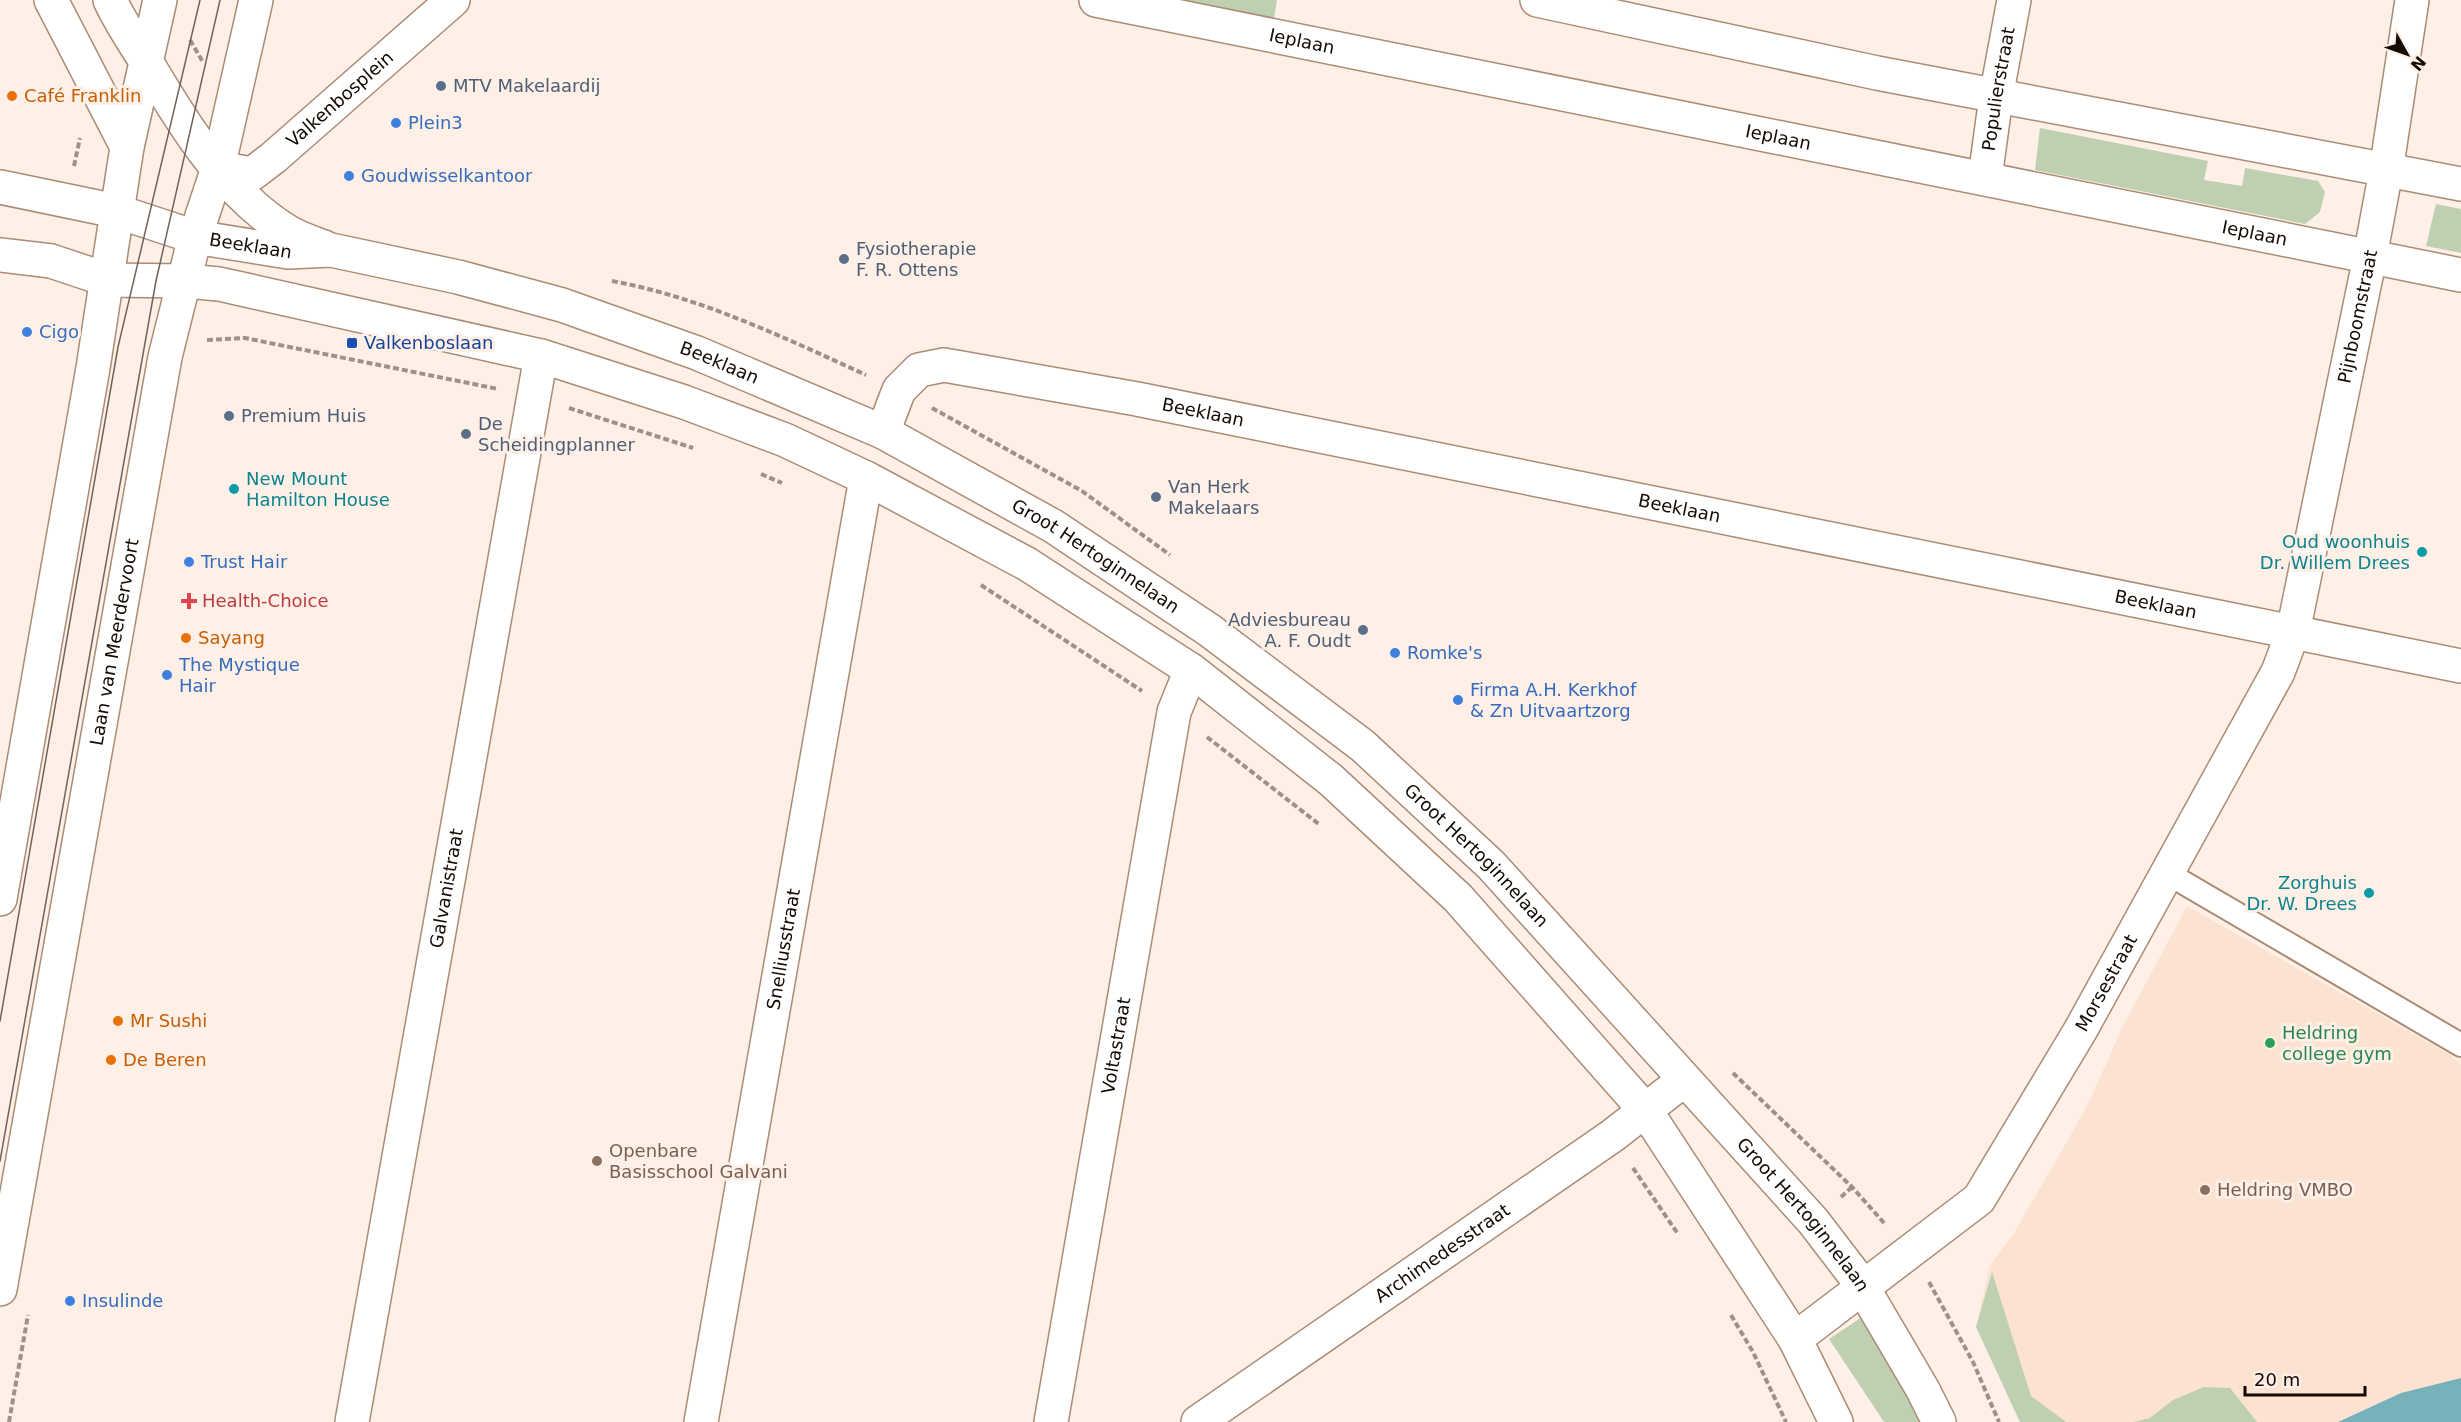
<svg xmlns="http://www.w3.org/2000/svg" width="2461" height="1422" font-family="'DejaVu Sans',sans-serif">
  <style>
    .built { fill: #fbe2d1 }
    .green { fill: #bfcfb1 }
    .water { fill: #77b1bc }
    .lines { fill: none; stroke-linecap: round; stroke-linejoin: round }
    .service-casing { stroke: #ab8b75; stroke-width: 26 }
    .minor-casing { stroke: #ab8b75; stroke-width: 36 }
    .tertiary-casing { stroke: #ab8b75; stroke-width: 36 }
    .path { stroke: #9e9189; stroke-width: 4; stroke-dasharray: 6 3; stroke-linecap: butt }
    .service { stroke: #fff; stroke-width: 22 }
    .minor { stroke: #fff; stroke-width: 33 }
    .tertiary { stroke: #fff; stroke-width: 33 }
    .tram { stroke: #70635c; stroke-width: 1.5 }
    .service-dot { fill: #5c6f8a; stroke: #fef0e6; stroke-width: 2 }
    .food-dot { fill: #e8710a; stroke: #fef0e6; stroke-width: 2 }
    .shop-dot { fill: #3f7fe0; stroke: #fef0e6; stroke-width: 2 }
    .transit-dot { fill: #1a4fb4; stroke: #fef0e6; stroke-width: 2 }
    .culture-dot { fill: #0f9aa8; stroke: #fef0e6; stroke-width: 2 }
    .health-dot { fill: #e0444e; stroke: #fef0e6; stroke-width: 2 }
    .leisure-dot { fill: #2e9e5b; stroke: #fef0e6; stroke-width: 2 }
    .education-dot { fill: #8d6e63; stroke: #fef0e6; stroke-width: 2 }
    .labels { text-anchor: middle; stroke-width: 6; stroke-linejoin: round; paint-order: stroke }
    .street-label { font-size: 18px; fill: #140903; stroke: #fef0e6 }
    .service-label { font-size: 18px; fill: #4e5e75; stroke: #fef0e6; text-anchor: start }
    .food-label { font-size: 18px; fill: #c56008; stroke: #fef0e6; text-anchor: start }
    .shop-label { font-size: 18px; fill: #366cbe; stroke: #fef0e6; text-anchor: start }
    .transit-label { font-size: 18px; fill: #164399; stroke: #fef0e6; text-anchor: start }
    .culture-label { font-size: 18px; fill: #0d838f; stroke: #fef0e6; text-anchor: end }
    .health-label { font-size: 18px; fill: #be3a42; stroke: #fef0e6; text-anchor: start }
    .leisure-label { font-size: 18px; fill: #27864d; stroke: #fef0e6; text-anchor: start }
    .education-label { font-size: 18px; fill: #785e54; stroke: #fef0e6; text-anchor: start }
  </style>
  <rect width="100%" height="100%" fill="#fef0e6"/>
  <path class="built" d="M2187,906L2449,1054L2461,1065V1378L2401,1393L2338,1422H2020L1976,1327L1990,1265L2014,1233L2069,1138L2090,1100L2121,1030Z"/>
  <g class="green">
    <path d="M1174,0H1277L1274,19Z"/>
    <path d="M2040,128L2208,161L2204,180L2242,186L2245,168L2318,181L2325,192L2320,212L2305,224L2035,170Z"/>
    <path d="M2436,204L2461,209V253L2426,246Z"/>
    <path d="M1992,1272L2031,1396L2066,1422H2020L1976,1327Z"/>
    <path d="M1862,1317L1908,1393L1922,1422H1884L1829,1339Z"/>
    <path d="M2204,1387L2230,1388L2257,1422H2134L2150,1418L2173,1400Z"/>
  </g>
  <path class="water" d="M2461,1378V1422H2338L2401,1393Z"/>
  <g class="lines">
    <defs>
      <path id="service" d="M2167,873L2461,1045"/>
      <g id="minor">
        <path id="s1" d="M1096,0L2461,275"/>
        <path d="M1537,0L1877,73L2461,184"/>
        <path id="s2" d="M218,168L252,174L273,158L453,0"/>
        <path id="s3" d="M1985,178L1996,97L2014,0"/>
        <path id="s4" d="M883,432L899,390L919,370L944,365L1137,399L2461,666"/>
        <path id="s5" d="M1795,1339L1979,1199L2080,1031L2278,672L2293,632L2370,257L2386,171L2412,0"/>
        <path id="s6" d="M352,1422L541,356"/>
        <path id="s7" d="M701,1422L866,478"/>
        <path id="s8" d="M1051,1422L1174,712L1191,670"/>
        <path id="s9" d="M1198,1422L1612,1136L1684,1080"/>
      </g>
      <g id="tertiary">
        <path d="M51,0L127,147"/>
        <path d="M110,0C120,22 134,42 147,63C183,124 227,196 290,233C301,239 313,243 324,247"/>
        <path id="s10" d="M0,187L116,211L195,237L288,252L331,250L458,277L562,305L697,353L883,432L1053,526L1209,630L1363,746L1491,865L1813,1221L1859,1281L1923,1390L1939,1422"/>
        <path d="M0,255L51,261L108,280L185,281L219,284L541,356L684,402L785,440L866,478L1027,564L1191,670L1331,780L1458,898L1646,1111L1795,1339L1836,1422"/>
        <path d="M0,899L93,368L127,147L160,0"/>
        <path id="s11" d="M0,1289L165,357L195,237L218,168L256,0"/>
      </g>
    </defs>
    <use href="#service" class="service-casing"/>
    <use href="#minor" class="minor-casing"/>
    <use href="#tertiary" class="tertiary-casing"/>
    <g class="path">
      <path d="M190,40L203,62"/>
      <path d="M74,166L80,138"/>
      <path d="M612,281C700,297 785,338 866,375"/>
      <path d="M207,340L245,338L498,389"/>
      <path d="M569,408L693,448"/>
      <path d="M932,408L1082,491L1170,555"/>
      <path d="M761,474L782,483"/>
      <path d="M981,585L1142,691"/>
      <path d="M1207,737L1320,825"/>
      <path d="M1733,1073L1852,1187L1885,1224"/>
      <path d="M1633,1168L1678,1234"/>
      <path d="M1841,1197L1852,1187"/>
      <path d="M1929,1282L1973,1362L1999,1422"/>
      <path d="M1731,1315L1753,1352L1786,1422"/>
      <path d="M9,1422L28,1315"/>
    </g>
    <use href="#service" class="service"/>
    <use href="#minor" class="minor"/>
    <use href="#tertiary" class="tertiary"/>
    <g class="tram">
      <path d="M0,1021L118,347L200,0"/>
      <path d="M0,1161L156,281L220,0"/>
    </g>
  </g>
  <g class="service-dot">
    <circle cx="441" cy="86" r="6"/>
    <circle cx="844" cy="259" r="6"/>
    <circle cx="229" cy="416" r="6"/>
    <circle cx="466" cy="434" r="6"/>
    <circle cx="1156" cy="497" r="6"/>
    <circle cx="1363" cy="630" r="6"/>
  </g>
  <g class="food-dot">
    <circle cx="12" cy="96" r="6"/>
    <circle cx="186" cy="638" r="6"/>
    <circle cx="118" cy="1021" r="6"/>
    <circle cx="111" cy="1060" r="6"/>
  </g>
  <g class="shop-dot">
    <circle cx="396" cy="123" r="6"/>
    <circle cx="349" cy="176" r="6"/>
    <circle cx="27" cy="332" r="6"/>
    <circle cx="189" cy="562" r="6"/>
    <circle cx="1395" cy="653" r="6"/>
    <circle cx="167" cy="675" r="6"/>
    <circle cx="1458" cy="700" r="6"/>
    <circle cx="70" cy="1301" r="6"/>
  </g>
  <rect class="transit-dot" x="346" y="337" width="12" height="12" rx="3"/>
  <g class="culture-dot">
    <circle cx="234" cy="489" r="6"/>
    <circle cx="2422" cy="552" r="6"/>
    <circle cx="2369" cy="893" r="6"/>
  </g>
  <path class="health-dot" d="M186 592h6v6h6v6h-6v6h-6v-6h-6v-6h6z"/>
  <circle class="leisure-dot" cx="2270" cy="1043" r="6"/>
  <g class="education-dot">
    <circle cx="597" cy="1161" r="6"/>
    <circle cx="2205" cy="1190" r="6"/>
  </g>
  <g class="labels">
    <g class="street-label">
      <text dy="6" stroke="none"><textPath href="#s1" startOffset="210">Ieplaan</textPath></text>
      <text dy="6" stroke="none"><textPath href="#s3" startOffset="90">Populierstraat</textPath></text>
      <text dy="6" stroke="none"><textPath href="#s2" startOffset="150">Valkenbosplein</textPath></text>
      <text dy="6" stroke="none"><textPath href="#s1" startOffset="696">Ieplaan</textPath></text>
      <text dy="6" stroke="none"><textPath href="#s1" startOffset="1182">Ieplaan</textPath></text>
      <text dy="6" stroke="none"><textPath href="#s10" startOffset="258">Beeklaan</textPath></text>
      <text dy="6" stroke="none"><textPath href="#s5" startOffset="1202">Pijnboomstraat</textPath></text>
      <text dy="6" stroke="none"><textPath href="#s10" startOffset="744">Beeklaan</textPath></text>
      <text dy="6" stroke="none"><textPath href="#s4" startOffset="362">Beeklaan</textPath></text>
      <text dy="6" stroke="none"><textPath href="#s4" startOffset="848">Beeklaan</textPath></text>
      <text dy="6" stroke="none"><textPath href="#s10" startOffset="1168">Groot Hertoginnelaan</textPath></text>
      <text dy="6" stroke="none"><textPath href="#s4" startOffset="1334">Beeklaan</textPath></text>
      <text dy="6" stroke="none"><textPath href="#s11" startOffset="657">Laan van Meerdervoort</textPath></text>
      <text dy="6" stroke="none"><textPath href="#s10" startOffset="1654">Groot Hertoginnelaan</textPath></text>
      <text dy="6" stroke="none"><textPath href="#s6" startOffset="542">Galvanistraat</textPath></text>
      <text dy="6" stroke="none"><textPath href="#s7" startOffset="480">Snelliusstraat</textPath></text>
      <text dy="6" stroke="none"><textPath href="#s5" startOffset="482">Morsestraat</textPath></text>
      <text dy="6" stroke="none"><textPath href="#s8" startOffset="382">Voltastraat</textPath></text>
      <text dy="6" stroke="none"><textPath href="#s10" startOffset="2140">Groot Hertoginnelaan</textPath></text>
      <text dy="6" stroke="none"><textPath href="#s9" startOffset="297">Archimedesstraat</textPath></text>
    </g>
    <g class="service-label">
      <text x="453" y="92">MTV Makelaardij</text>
      <text x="856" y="255">Fysiotherapie<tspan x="856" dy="21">F. R. Ottens</tspan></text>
      <text x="241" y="422">Premium Huis</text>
      <text x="478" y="430">De<tspan x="478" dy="21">Scheidingplanner</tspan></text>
      <text x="1168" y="493">Van Herk<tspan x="1168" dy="21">Makelaars</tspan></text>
      <text x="1351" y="626" text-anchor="end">Adviesbureau<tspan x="1351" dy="21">A. F. Oudt</tspan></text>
    </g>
    <g class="food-label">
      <text x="24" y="102">Café Franklin</text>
      <text x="198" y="644">Sayang</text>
      <text x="130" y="1027">Mr Sushi</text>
      <text x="123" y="1066">De Beren</text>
    </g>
    <g class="shop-label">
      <text x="408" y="129">Plein3</text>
      <text x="361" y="182">Goudwisselkantoor</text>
      <text x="39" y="338">Cigo</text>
      <text x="201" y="568">Trust Hair</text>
      <text x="1407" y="659">Romke's</text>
      <text x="179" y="671">The Mystique<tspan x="179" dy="21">Hair</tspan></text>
      <text x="1470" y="696">Firma A.H. Kerkhof<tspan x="1470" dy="21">&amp; Zn Uitvaartzorg</tspan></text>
      <text x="82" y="1307">Insulinde</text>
    </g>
    <g class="transit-label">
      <text x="364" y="349">Valkenboslaan</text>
    </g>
    <g class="culture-label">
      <text x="246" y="485" text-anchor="start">New Mount<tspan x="246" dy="21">Hamilton House</tspan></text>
      <text x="2410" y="548">Oud woonhuis<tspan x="2410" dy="21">Dr. Willem Drees</tspan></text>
      <text x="2357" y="889">Zorghuis<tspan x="2357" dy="21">Dr. W. Drees</tspan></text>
    </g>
    <g class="health-label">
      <text x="202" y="607">Health-Choice</text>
    </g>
    <g class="leisure-label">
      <text x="2282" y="1039">Heldring<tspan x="2282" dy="21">college gym</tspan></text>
    </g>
    <g class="education-label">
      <text x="609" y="1157">Openbare<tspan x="609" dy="21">Basisschool Galvani</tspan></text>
      <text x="2217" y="1196">Heldring VMBO</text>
    </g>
  </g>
  <g transform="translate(2407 54) rotate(130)" stroke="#fef0e6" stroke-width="4.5" paint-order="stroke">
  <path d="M0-4.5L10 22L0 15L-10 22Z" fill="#140903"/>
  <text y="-9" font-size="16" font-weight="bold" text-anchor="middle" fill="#140903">N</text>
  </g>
  <path d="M2245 1386v9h120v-9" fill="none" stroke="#140903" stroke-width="3"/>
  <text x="2254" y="1386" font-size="18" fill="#140903" stroke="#fef0e6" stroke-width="4.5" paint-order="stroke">20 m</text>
</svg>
